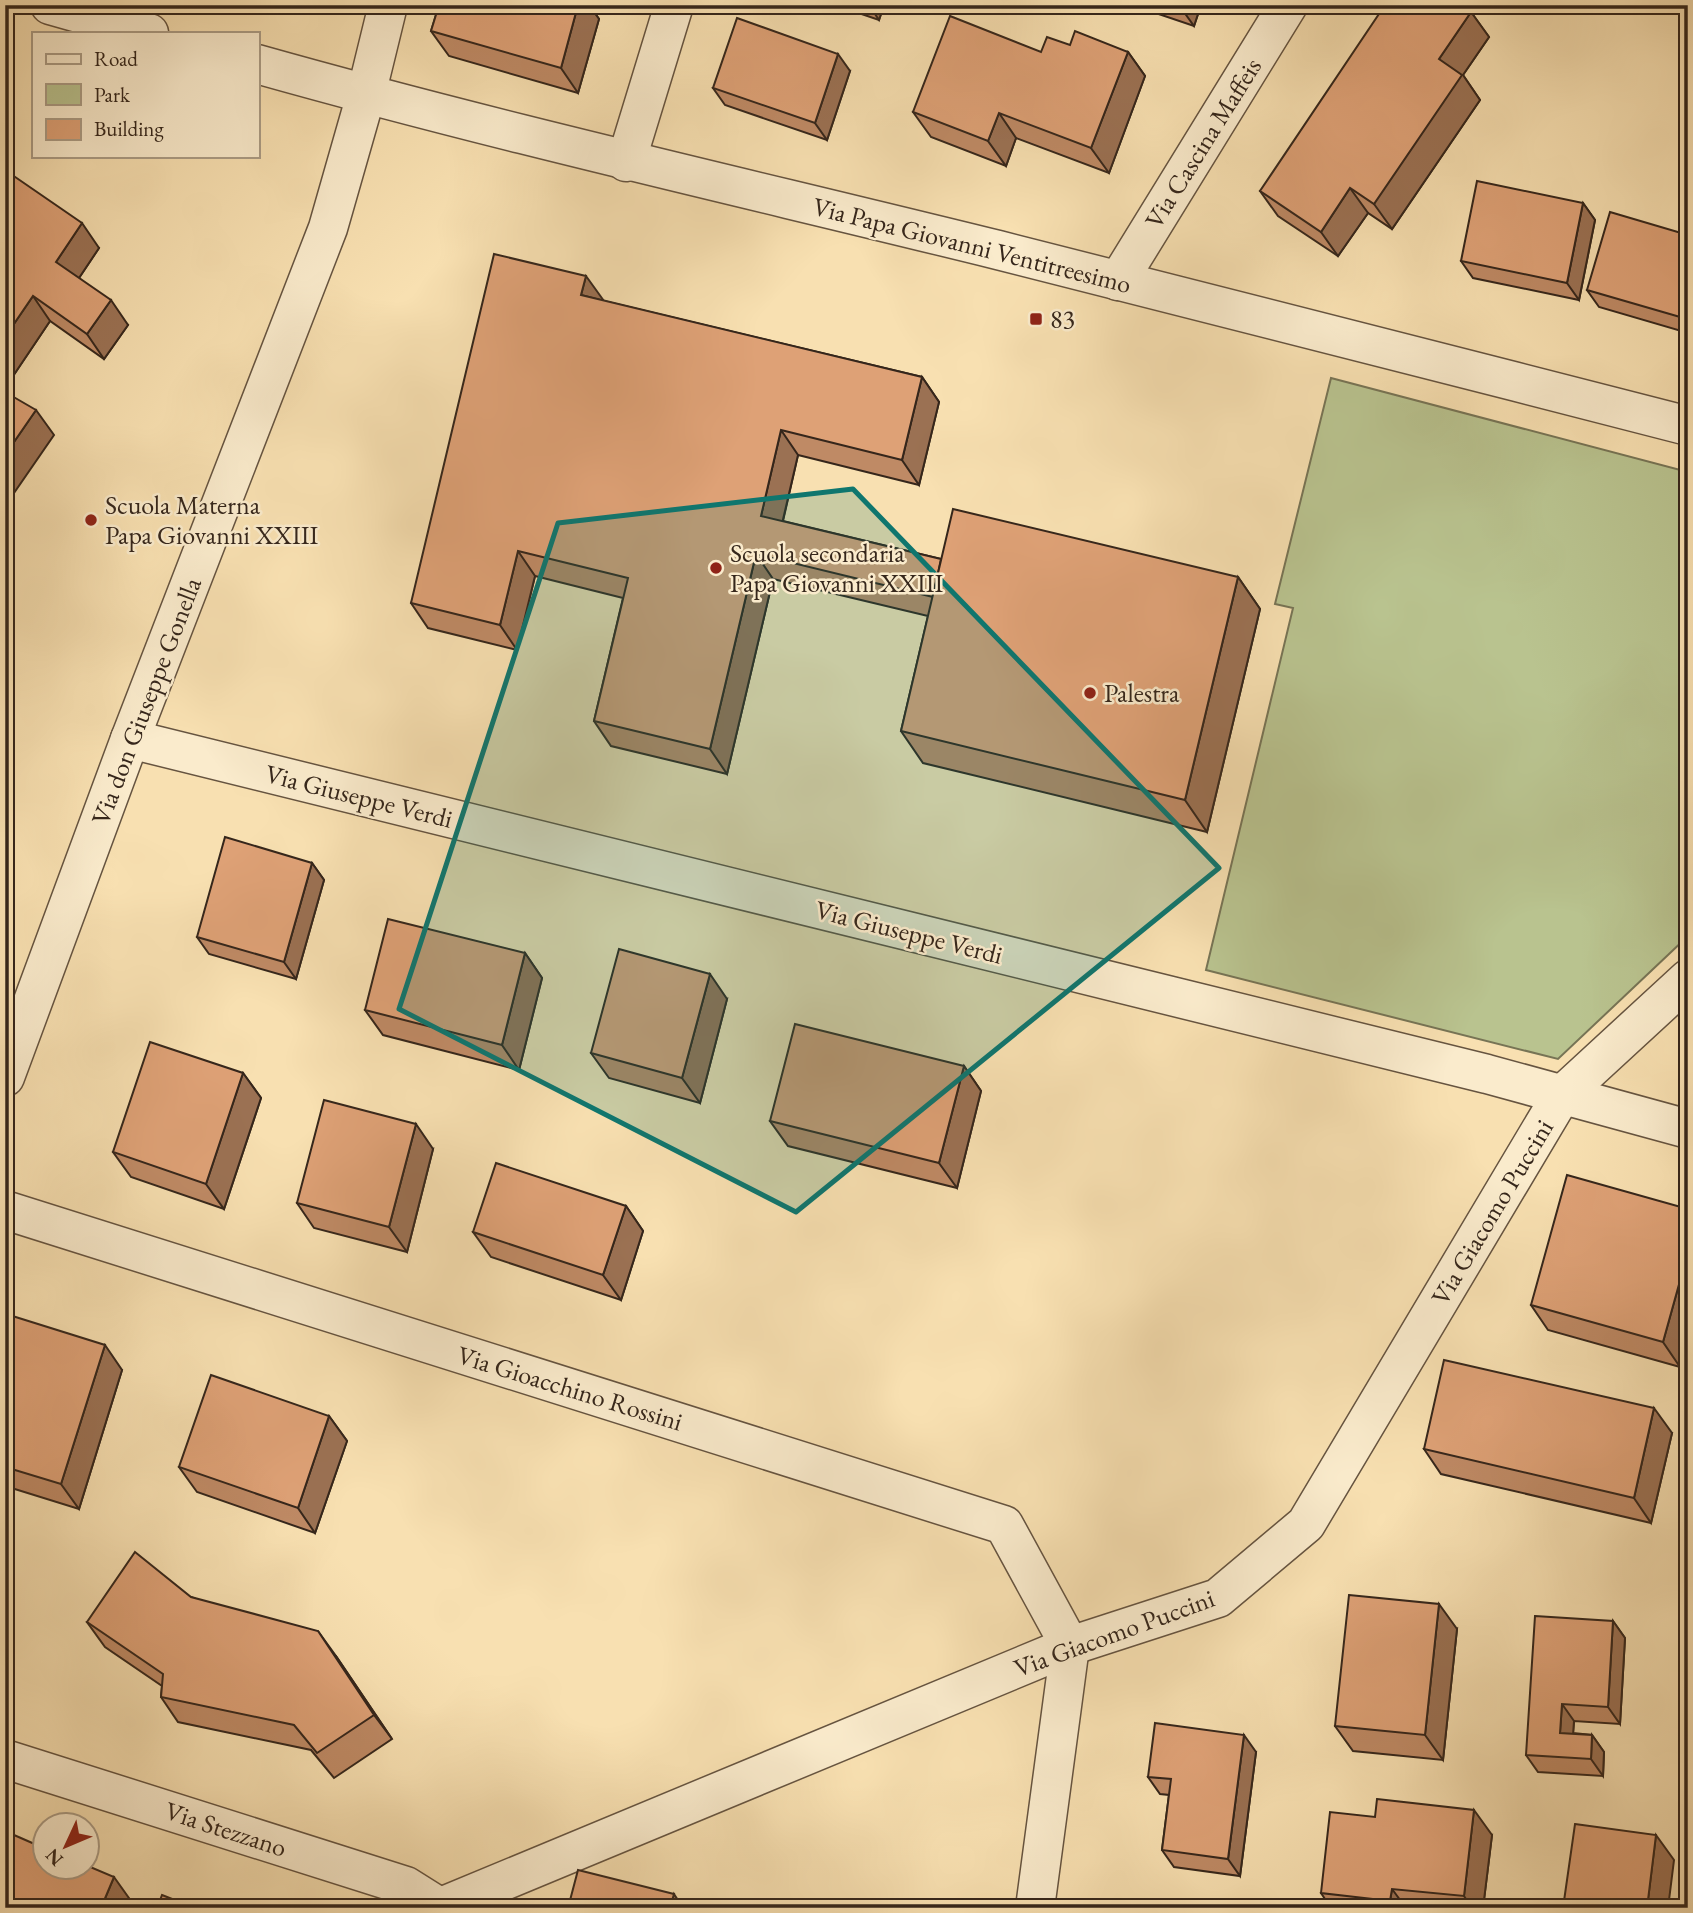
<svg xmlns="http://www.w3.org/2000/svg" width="1693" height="1913" font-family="'EB Garamond',serif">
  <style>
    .green { fill: #b9c38f; stroke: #777455; stroke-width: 2 }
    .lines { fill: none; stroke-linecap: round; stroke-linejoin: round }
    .minor-casing { stroke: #665440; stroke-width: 41 }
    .minor { stroke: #faebcc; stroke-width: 38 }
    .wall { fill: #bf8a65; stroke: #35261b; stroke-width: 2 }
    .shaded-wall { fill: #9b7153; stroke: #35261b; stroke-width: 2 }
    .building { fill: #dea176; stroke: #35261b; stroke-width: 2 }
    .marked { fill: #0f766e; fill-opacity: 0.2; stroke: #0f766e; stroke-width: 5; stroke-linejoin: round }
    .poi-dot { fill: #8f2418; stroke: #faebcc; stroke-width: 2.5 }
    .labels { text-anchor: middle; stroke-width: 5; stroke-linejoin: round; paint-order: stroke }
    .street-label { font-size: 26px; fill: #35261b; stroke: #faebcc }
    .poi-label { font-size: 26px; fill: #35261b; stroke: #faebcc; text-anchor: start }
  </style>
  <rect width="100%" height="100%" fill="#f8e0b1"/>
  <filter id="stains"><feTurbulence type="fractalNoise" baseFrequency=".00286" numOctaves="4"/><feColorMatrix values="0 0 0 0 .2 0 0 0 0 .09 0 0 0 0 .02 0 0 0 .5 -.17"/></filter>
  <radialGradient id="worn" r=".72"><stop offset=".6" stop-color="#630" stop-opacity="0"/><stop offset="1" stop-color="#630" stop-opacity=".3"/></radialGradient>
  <path class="green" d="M1331,378L1688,472V936L1558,1059L1206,970L1293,608L1275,604Z"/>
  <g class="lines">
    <defs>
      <g id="minor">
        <path d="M50,5L149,33"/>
        <path d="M257,64C502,133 751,189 998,250C1228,307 1458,367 1688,426"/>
        <path d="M626,162L674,5"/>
        <path d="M1118,281L1288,5"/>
        <path d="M130,739L1487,1074L1688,1129"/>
        <path d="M5,1077L130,739L328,228L366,95L388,5"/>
        <path d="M5,1210L1004,1525L1070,1646"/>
        <path d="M5,1759L406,1886L441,1908"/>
        <path d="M441,1907L1070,1646L1218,1598L1306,1524L1561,1096L1688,979"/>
        <path d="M1035,1908L1070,1646"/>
      </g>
    </defs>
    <use href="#minor" class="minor-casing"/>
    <use href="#minor" class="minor"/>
  </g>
  <g class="wall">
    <path d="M439,5H589L599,19L578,93L449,56L431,31Z"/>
    <path d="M835,5H884L879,20Z"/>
    <path d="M1132,5H1201L1194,26Z"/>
    <path d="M1471,12L1489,37L1463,75L1480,100L1392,229L1368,213L1338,256L1278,216L1260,191Z"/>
    <path d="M1070,45L1128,52L1145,76L1109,173L1016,138L1006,166L931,137L913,112L1041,52Z"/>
    <path d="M850,71L827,140L725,105L713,88Z"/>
    <path d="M5,170L99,248L79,278L128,325L104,359L50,321L5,388Z"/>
    <path d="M1583,203L1595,220L1579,300L1473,278L1461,261Z"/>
    <path d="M1688,235V333L1599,307L1587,290Z"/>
    <path d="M604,301L922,377L939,402L919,485L798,455L783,521L941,559L1238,577L1260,609L1207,832L923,763L901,731L928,616L773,579L727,774L611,746L594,721L623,598L535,576L517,650L428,628L411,603Z"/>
    <path d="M312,863L324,880L296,979L209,954L197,937Z"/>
    <path d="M525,953L542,978L519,1070L383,1035L365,1010Z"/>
    <path d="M727,999L700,1103L609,1078L591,1053Z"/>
    <path d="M964,1066L981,1091L957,1188L788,1146L770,1121Z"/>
    <path d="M243,1073L261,1098L224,1209L131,1177L113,1152Z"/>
    <path d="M433,1149L407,1252L314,1228L297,1203Z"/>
    <path d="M626,1206L643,1231L621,1300L491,1257L473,1232Z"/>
    <path d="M1688,1209V1340L1680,1367L1548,1330L1531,1305Z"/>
    <path d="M5,1317L122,1370L79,1509L5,1486Z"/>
    <path d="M329,1416L347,1441L315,1533L197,1492L179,1467Z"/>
    <path d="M1672,1433L1651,1523L1441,1474L1424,1449Z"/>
    <path d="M191,1597L336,1656L392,1739L334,1778L311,1750L178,1722L161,1697L162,1686L105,1647L87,1622Z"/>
    <path d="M1613,1621L1625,1638L1620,1724L1574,1721L1573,1733L1592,1735L1604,1752L1603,1776L1538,1772L1526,1755Z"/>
    <path d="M1457,1629L1443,1760L1353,1751L1335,1726Z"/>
    <path d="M1256,1752L1240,1876L1174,1867L1162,1850L1169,1795L1160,1794L1148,1777Z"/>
    <path d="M1492,1835L1483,1908H1331L1321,1893Z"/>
  </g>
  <g class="shaded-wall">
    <path d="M578,5H589L599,19L578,93L561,68Z"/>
    <path d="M869,5H884L879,20Z"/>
    <path d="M1179,5H1201L1194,26Z"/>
    <path d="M1471,12L1489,37L1463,75L1480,100L1392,229L1374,204L1439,59Z"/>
    <path d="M1128,52L1145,76L1109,173L1091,148Z"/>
    <path d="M838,54L850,71L827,140L815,123Z"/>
    <path d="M999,113L1016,138L1006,166L988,141Z"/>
    <path d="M1350,188L1368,213L1338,256L1321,232Z"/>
    <path d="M1583,203L1595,220L1579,300L1567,283Z"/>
    <path d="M82,223L99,248L73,287L56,262Z"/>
    <path d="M586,276L604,301L581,295Z"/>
    <path d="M33,296L50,321L5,388V337Z"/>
    <path d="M111,300L128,325L104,359L87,334Z"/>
    <path d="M922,377L939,402L919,485L902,460Z"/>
    <path d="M36,410L54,435L5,506V455Z"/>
    <path d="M781,430L798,455L778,541L761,516Z"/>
    <path d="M518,551L535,576L517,650L500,625Z"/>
    <path d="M756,554L773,579L727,774L710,749Z"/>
    <path d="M1238,577L1260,609L1207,832L1185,800Z"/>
    <path d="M312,863L324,880L296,979L284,962Z"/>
    <path d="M525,953L542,978L519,1070L502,1045Z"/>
    <path d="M710,974L727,999L700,1103L682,1078Z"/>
    <path d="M964,1066L981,1091L957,1188L939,1163Z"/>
    <path d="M243,1073L261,1098L224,1209L206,1184Z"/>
    <path d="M416,1124L433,1149L407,1252L389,1227Z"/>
    <path d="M626,1206L643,1231L621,1300L603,1275Z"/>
    <path d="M1688,1252V1340L1680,1367L1663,1342Z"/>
    <path d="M105,1345L122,1370L79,1509L61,1484Z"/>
    <path d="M1654,1408L1672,1433L1651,1523L1634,1498Z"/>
    <path d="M329,1416L347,1441L315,1533L298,1508Z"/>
    <path d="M1439,1604L1457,1629L1443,1760L1425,1735Z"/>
    <path d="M1613,1621L1625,1638L1620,1724L1608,1707Z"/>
    <path d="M318,1631L336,1656L392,1739L374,1715Z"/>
    <path d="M1562,1704L1574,1721L1572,1750L1560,1733Z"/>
    <path d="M1244,1735L1256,1752L1240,1876L1228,1859Z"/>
    <path d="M1592,1735L1604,1752L1603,1776L1591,1759Z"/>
    <path d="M1474,1810L1492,1835L1483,1908H1472L1464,1896Z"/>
    <path d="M1656,1835L1674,1860L1668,1908H1647Z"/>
    <path d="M114,1877L131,1901L129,1908H101Z"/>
    <path d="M1392,1889L1406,1908H1395L1390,1901Z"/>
    <path d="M674,1894L683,1908H670Z"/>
  </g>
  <g class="building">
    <path d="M439,5H578L561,68L431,31Z"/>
    <path d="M1385,5H1461L1471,12L1439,59L1462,75L1374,204L1350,188L1321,232L1260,191Z"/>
    <path d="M950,16L1041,52L1047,37L1070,45L1075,31L1128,52L1091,148L999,113L988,141L913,112Z"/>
    <path d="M737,18L838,54L815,123L713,88Z"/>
    <path d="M5,170L82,223L56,262L111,300L87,334L33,296L5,337Z"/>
    <path d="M1477,181L1583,203L1567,283L1461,261Z"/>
    <path d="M1610,212L1688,235V316L1687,319L1587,290Z"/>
    <path d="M494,254L586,276L581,295L922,377L902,460L781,430L761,516L941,559L933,597L756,554L710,749L594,721L628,578L518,551L500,625L411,603Z"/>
    <path d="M5,392L36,410L5,455Z"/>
    <path d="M953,509L1238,577L1185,800L901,731Z"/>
    <path d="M225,837L312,863L284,962L197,937Z"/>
    <path d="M388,919L525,953L502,1045L365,1010Z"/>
    <path d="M619,949L710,974L682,1078L591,1053Z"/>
    <path d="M795,1024L964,1066L939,1163L770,1121Z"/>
    <path d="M150,1042L243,1073L206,1184L113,1152Z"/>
    <path d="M324,1100L416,1124L389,1227L297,1203Z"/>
    <path d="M496,1163L626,1206L603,1275L473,1232Z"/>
    <path d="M1567,1175L1688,1209V1252L1663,1342L1531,1305Z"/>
    <path d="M6,1314L105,1345L61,1484L5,1467Z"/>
    <path d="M1444,1360L1654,1408L1634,1498L1424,1449Z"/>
    <path d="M211,1375L329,1416L298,1508L179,1467Z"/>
    <path d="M135,1552L191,1597L318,1631L374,1715L317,1753L294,1725L161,1697L163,1674L87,1622Z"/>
    <path d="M1349,1595L1439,1604L1425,1735L1335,1726Z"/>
    <path d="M1535,1616L1613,1621L1608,1707L1562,1704L1560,1733L1592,1735L1591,1759L1526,1755Z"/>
    <path d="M1155,1723L1244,1735L1228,1859L1162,1850L1171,1779L1148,1777Z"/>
    <path d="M1377,1799L1474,1810L1464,1896L1392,1889L1390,1901L1321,1893L1330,1812L1375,1817Z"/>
    <path d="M1575,1824L1656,1835L1647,1908H1563Z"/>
    <path d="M14,1835L46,1849V1867H88V1866L114,1877L101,1908H5V1856Z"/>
    <path d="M578,1870L674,1894L670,1908H568Z"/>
    <path d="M162,1895L195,1908H157Z"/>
  </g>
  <path class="marked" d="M853,489L1219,868L796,1212L399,1009L558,523Z"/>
  <g class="poi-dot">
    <rect x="1029" y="312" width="14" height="14" rx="3.5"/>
    <circle cx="91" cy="520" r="7"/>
    <circle cx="716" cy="568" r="7"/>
    <circle cx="1090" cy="693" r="7"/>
  </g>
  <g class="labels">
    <g class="street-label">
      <text transform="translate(1203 143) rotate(-58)" y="9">Via Cascina Maffeis</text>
      <text transform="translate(972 245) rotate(14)" y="9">Via Papa Giovanni Ventitreesimo</text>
      <text transform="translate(146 701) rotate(-69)" y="9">Via don Giuseppe Gonella</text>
      <text transform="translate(359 796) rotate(14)" y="9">Via Giuseppe Verdi</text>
      <text transform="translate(909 932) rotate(14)" y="9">Via Giuseppe Verdi</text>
      <text transform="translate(1492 1212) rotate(-59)" y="9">Via Giacomo Puccini</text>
      <text transform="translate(570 1388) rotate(17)" y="9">Via Gioacchino Rossini</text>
      <text transform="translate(1114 1633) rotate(-20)" y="9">Via Giacomo Puccini</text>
      <text transform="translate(226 1829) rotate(18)" y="9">Via Stezzano</text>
    </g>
    <g class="poi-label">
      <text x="1050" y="328">83</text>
      <text x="105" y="514">Scuola Materna<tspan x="105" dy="30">Papa Giovanni XXIII</tspan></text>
      <text x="730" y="562">Scuola secondaria<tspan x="730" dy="30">Papa Giovanni XXIII</tspan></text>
      <text x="1104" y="702">Palestra</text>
    </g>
  </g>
  <rect width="1693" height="1913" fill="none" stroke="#f8e0b1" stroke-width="28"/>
  <rect x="7" y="7" width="1679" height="1899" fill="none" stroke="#35261b" stroke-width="3.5"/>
  <rect x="14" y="14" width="1665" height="1885" fill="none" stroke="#35261b" stroke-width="2"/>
  <rect x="32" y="32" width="228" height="126" fill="#faebcc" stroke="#ab9c85" stroke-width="2"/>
  <rect x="46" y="54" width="35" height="10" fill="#faebcc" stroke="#ab9c85" stroke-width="2"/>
  <text x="94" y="66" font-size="21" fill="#35261b">Road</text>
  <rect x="46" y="84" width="35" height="21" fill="#b9c38f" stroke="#ab9c85" stroke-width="2"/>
  <text x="94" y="102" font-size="21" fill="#35261b">Park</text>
  <rect x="46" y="119" width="35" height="21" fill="#dea176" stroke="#ab9c85" stroke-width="2"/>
  <text x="94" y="136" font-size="21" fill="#35261b">Building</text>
  <g transform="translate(66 1846) rotate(226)"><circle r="33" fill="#faebcc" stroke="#ab9c85" stroke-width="2"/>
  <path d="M0-5L12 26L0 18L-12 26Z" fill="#8f2418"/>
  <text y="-10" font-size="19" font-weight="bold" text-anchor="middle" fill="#35261b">N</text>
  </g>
  <rect width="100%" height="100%" filter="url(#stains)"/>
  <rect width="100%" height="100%" fill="url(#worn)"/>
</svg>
